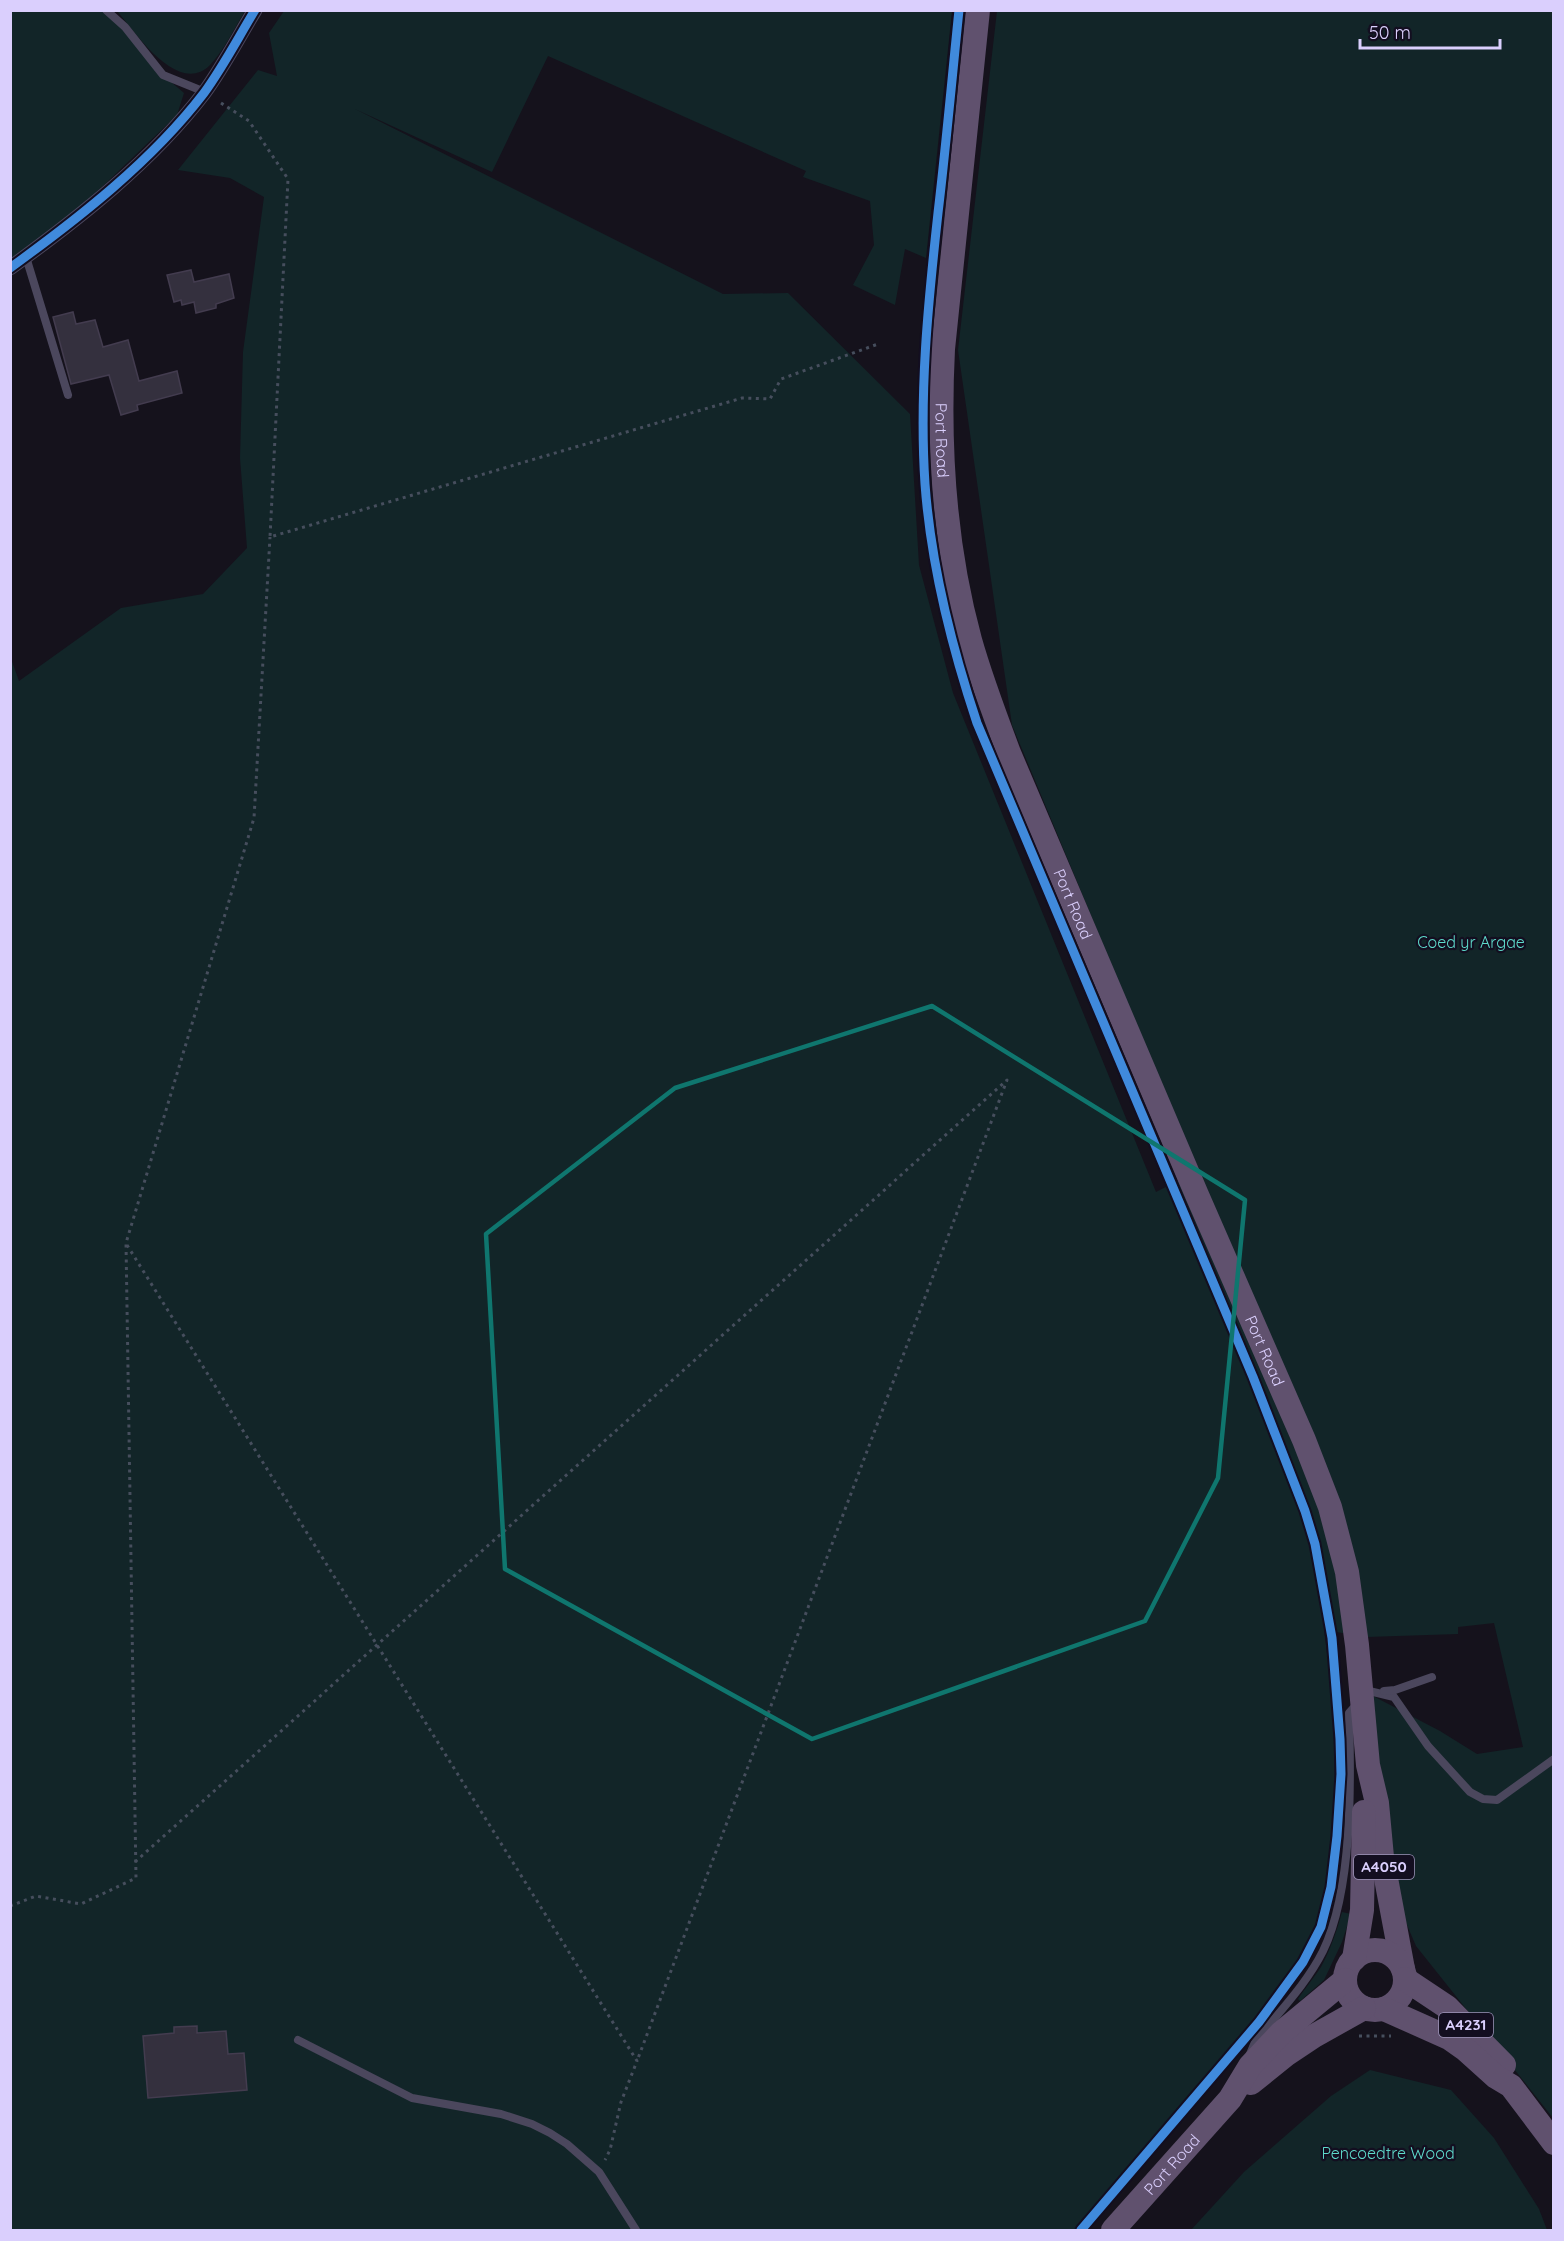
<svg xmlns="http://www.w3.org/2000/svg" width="1564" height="2241" font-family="Quicksand,sans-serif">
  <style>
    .green { fill: #122528 }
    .building { fill: #34303e; stroke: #433c4f; stroke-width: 1.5 }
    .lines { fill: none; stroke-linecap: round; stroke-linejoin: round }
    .path { stroke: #464e5d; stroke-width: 3; stroke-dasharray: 3 4.5; stroke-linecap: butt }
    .lane { stroke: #4b475d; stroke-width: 8 }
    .street { stroke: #4b475d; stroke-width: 15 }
    .primary { stroke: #60516e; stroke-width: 24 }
    .cycleway-casing { stroke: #130e20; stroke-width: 13 }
    .cycleway { stroke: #408adc; stroke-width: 9 }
    .marked { fill: none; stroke: #0f766e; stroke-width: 4.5; stroke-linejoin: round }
    .labels { text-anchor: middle; stroke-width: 4.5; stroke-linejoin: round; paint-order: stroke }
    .shield { fill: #130e20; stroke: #9e95bb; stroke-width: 1.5 }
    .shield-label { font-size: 15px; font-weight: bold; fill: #dacffd }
    .street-label { font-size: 16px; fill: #dacffd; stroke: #130e20 }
    .park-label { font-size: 16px; fill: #5edacb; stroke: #130e20 }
  </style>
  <rect width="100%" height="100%" fill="#15121c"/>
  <g class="green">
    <path d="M11,11H112L151,65L184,93L177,115L104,185L45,238L11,265Z"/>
    <path d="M117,11H245C235,27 223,52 210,65C178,97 135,32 117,11Z"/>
    <path d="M284,11H952L926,258L905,249L895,305L853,285L874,245L870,201L803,177L806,171L548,56L492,172L355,109L723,294L788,293L910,414L919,565L953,693L1156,1192L1197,1171L1012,725L958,350L997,11H1553V2118L1416,1946L1398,1904L1385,1839L1373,1696L1440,1731L1477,1754L1523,1747L1494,1623L1458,1627V1634L1367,1637L1324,1630L1333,1699L1335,1790L1327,1876L1322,1906L1311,1937L1295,1965L1254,2021L1075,2230H11L10,656L19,681L121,608L203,594L247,548L240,458L243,352L264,197L230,178L178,170L258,70L277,76L269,33Z"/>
    <path d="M1342,1912L1351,1914L1342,1942L1324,1980L1300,2001L1298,1999C1305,1988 1314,1978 1321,1967C1330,1950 1337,1931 1342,1912Z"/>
    <path d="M1370,2070L1451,2090L1494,2138L1539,2209L1547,2230H1191L1244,2172L1331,2096Z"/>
  </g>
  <g class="building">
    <path d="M191,270L194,282L229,274L234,298L216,304V308L196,313L194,302L182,305L181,300L174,302L167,275Z"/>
    <path d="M73,312L76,324L95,320L103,347L128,340L139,381L177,371L182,393L137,405L138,410L121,415L109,375L71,384L53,317Z"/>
    <path d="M197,2026V2033L226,2031L228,2054L244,2053L247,2090L148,2098L143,2036L174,2033V2027Z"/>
  </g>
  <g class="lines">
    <g class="path">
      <path d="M221,103L249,121L288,179L270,537L742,398L770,399L781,379L878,344"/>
      <path d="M127,1245L637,2061L621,2102L610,2150L605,2160"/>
      <path d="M135,1862L1007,1080L637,2061"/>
      <path d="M10,1906L36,1896L81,1904L136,1878L126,1243L254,818L270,537"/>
      <path d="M1359,2036H1391"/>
    </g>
    <g class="lane">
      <path d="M106,10L125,27L163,75L205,92"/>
      <path d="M26,257L68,395"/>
      <path d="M1365,1690L1394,1697L1428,1746L1470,1792L1483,1799L1497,1800L1554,1759"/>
      <path d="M1384,1691L1395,1690L1432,1677"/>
      <path d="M298,2040L412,2098L501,2114L532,2124L550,2133L567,2144L599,2172L636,2230"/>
      <path d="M1250,2054L1255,2042C1278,2013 1306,1985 1323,1951C1353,1889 1351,1782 1349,1713L1358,1703"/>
    </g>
    <path class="street" d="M10,268C79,218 152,161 204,93C223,67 238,38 255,10"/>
    <g class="primary">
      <path id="s1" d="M978,10L943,349C938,447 944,545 970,640C981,679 995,716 1009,753L1197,1195L1304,1440L1330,1507L1347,1572L1357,1645L1368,1765L1377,1803L1382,1857L1403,1969"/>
      <circle cx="1375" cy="1980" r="30"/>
      <path d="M1354,1959L1362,1910L1364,1812"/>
      <path d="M1405,1979L1447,2007L1504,2065"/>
      <path d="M1384,2009L1449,2038L1466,2050L1496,2077L1511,2086L1554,2143"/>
      <path d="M1251,2083L1287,2054L1314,2036L1364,2008"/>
      <path id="s2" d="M1113,2230L1230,2099L1250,2066L1281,2033L1345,1980"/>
    </g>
    <defs>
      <g id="cycleway">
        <path d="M959,10C952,78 946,146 938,213C928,304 919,393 925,484C931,566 951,645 977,723L1253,1377L1305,1511L1315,1544L1332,1638L1340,1739L1341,1774L1337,1836L1331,1887L1321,1927L1303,1962L1259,2022L1081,2230"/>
        <path d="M10,268C79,218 152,161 204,93C223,67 238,38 255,10"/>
      </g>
    </defs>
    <use href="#cycleway" class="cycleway-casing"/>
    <use href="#cycleway" class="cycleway"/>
  </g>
  <path class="marked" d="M932,1006L1245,1200L1218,1478L1145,1621L812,1739L505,1569L486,1234L675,1088Z"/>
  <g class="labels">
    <g class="shield">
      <rect x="1354" y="1855" width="60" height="24" rx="4.5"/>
      <rect x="1439" y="2013" width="54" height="24" rx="4.5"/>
    </g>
    <g class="shield-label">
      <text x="1384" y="1872">A4050</text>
      <text x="1466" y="2030">A4231</text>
    </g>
    <g class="street-label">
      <text dy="6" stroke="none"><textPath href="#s1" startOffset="432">Port Road</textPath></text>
      <text dy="6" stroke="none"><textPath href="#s1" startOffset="918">Port Road</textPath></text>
      <text dy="6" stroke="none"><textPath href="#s1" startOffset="1404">Port Road</textPath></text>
      <text dy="6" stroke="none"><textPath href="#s2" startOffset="88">Port Road</textPath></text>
    </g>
    <g class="park-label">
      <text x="1471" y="948">Coed yr Argae</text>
      <text x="1388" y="2159">Pencoedtre Wood</text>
    </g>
  </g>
  <rect width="1564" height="2241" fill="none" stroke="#dacffd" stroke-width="24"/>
  <path d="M1360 39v9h140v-9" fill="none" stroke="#dacffd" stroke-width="3"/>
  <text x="1369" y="39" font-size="18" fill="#dacffd" stroke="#130e20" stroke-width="4.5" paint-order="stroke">50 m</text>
</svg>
